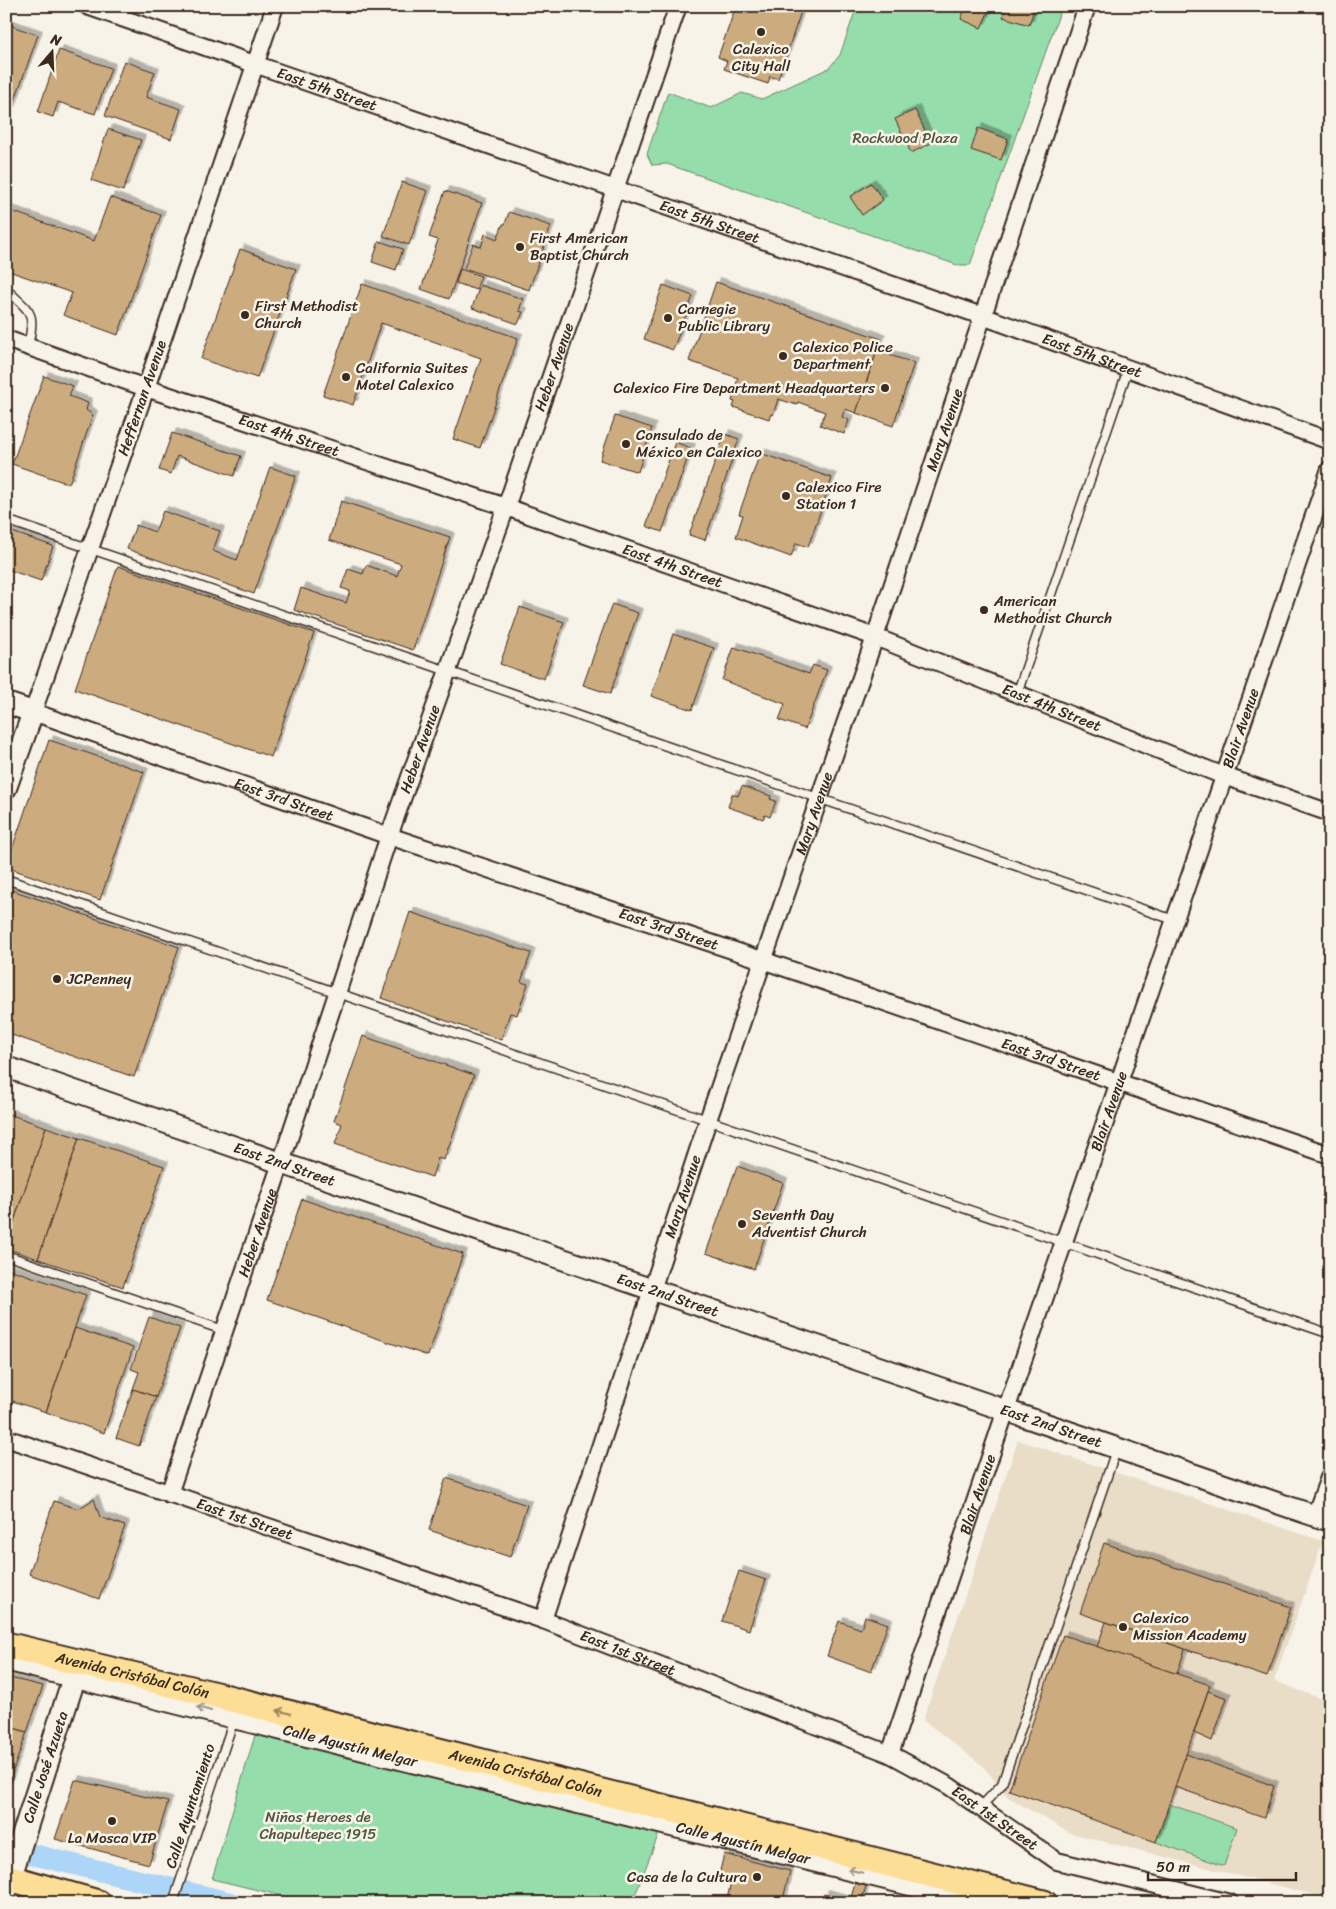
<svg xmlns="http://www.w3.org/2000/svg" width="1336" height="1909" font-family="Sriracha,sans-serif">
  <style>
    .built { fill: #eaddc8 }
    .green { fill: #96ddac; stroke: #688465 }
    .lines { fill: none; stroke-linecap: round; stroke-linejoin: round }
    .canal { stroke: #acd5f7; stroke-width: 21 }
    .building { fill: #ccab7f; stroke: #3b2a1e; filter: url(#shadow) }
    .service-casing { stroke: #3b2a1e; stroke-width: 11 }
    .minor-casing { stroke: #3b2a1e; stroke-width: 20 }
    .tertiary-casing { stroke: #3b2a1e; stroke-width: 24 }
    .secondary-casing { stroke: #3b2a1e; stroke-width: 26 }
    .primary-casing { stroke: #3b2a1e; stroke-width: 29 }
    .service { stroke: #f7f3e8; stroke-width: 8 }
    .minor { stroke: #f7f3e8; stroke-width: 16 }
    .tertiary { stroke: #f7f3e8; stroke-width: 20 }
    .secondary { stroke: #f7f3e8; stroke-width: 22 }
    .primary { stroke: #fdde96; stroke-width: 25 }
    .oneway { stroke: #998e83 }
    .oneway2 { stroke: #9c845a }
    .poi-dot { fill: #3b2a1e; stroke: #f7f3e8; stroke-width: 2 }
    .labels { text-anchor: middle; stroke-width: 5; stroke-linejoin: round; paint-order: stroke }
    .poi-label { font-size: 15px; fill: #3b2a1e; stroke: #f7f3e8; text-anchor: start }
    .street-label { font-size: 15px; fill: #3b2a1e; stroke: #f7f3e8 }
    .park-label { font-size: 15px; fill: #525742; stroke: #f7f3e8 }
  </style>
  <defs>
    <filter id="shadow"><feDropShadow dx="4.5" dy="-4.5" stdDeviation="0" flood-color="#0004"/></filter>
  </defs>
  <rect width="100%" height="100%" fill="#f7f3e8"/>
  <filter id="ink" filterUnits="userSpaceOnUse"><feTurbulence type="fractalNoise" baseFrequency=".02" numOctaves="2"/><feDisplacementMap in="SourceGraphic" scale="10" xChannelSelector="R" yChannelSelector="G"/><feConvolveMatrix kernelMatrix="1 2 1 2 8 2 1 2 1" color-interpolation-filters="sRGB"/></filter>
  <g filter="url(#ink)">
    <path class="built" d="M1018,1440L1323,1541L1274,1681L1330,1702V1899L1070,1833L1008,1797L982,1765L923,1720Z"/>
    <g class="green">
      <path d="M857,6H1062L970,265H957L667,164L652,165L647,154L668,92L711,108L742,93L762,99L829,68L840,55Z"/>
      <path d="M256,1732L661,1828L632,1903H312L212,1879Z"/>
      <path d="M1169,1804L1237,1828L1224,1866L1156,1842Z"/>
    </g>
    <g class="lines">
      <path class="canal" d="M6,1848L232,1903"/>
    </g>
    <g class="building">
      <path d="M736,6H803L778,79L770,76L768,84L724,69L727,61L718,57Z"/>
      <path d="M966,6H991L981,28L961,19Z"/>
      <path d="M1007,6H1035L1029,25L1003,17Z"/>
      <path d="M6,24L38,35L11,111L6,110Z"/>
      <path d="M59,50L111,68L95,114L58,102L53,117L38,112Z"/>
      <path d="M124,61L155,72L146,97L181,109L171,139L105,116Z"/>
      <path d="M915,110L931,143L911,153L895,119Z"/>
      <path d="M978,128L1008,139L1001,160L971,150Z"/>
      <path d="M108,129L141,140L123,191L91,180Z"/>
      <path d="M402,182L428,191L409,245L383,236Z"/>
      <path d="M871,183L883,200L862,215L850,197Z"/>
      <path d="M445,191L482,203L449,299L421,289L438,240L429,237Z"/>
      <path d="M110,197L161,215L118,335L63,315L72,293L6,270V209L94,241Z"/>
      <path d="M509,212L551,226L529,290L464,268L473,244L481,247L485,234L497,239L503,224H505Z"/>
      <path d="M379,241L403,249L396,270L372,262Z"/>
      <path d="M240,249L296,269L257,378L201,359Z"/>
      <path d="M460,269L481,276L476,290L456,283Z"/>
      <path d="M716,282L881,339L856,413L845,409L842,417L849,420L844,434L820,425L825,412L798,402L797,405L778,399L773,415L771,414L769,419L733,407L735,402L732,401L738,378L689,361Z"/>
      <path d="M362,284L518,338L480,448L453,439L481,358L381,323L353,405L323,395Z"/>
      <path d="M480,285L523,299L519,311L523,312L518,324L472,308Z"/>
      <path d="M663,285L693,296L673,350L644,339Z"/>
      <path d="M877,351L914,363L893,426L856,413Z"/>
      <path d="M44,376L73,386L69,396L88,403L86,410L93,415L69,484L12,464Z"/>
      <path d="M615,416L652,428L638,472L600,460Z"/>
      <path d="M172,433L241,456L234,476L177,456L171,474L159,470Z"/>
      <path d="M725,434L739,439L705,540L689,535Z"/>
      <path d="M675,442L691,448L662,532L646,526Z"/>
      <path d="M760,453L832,478L808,547L796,543L791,557L736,537L743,515L739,514Z"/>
      <path d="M270,467L296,476L254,594L127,549L136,525L155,532L163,511L220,531L213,551L237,560Z"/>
      <path d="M341,501L450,537L413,650L294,610L301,588L346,603L350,591L341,588L348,569L363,574L366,565L397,576L401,564L329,540Z"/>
      <path d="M6,530L53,546L41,581L6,569Z"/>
      <path d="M118,566L314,633L271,757L75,689Z"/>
      <path d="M612,604L638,613L610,694L583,685Z"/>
      <path d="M520,607L564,622L544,679L500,664Z"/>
      <path d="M673,634L714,648L692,710L651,696Z"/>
      <path d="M734,647L809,674L813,665L827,670L805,729L779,720L785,704L722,680Z"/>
      <path d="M49,740L144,772L100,900L6,867Z"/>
      <path d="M742,786L771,796L770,799L776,801L770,817L765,815L763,819L728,807L732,794L738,796Z"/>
      <path d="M6,888L179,947L134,1077L6,1033Z"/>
      <path d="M410,912L531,953L521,982L528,984L517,1015L510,1013L501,1040L381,998Z"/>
      <path d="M363,1036L474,1075L444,1160L438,1158L432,1177L335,1144L342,1124L334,1121Z"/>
      <path d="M6,1113L46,1127L6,1245Z"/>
      <path d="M46,1127L79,1138L38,1259L6,1248V1245Z"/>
      <path d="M79,1138L164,1166L123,1287L38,1259Z"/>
      <path d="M737,1166L783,1183L754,1269L706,1253Z"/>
      <path d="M302,1199L463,1254L428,1356L267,1300Z"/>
      <path d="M6,1268L86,1295L46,1412L6,1399Z"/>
      <path d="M149,1317L180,1328L156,1397L133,1389L139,1372L131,1369Z"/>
      <path d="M75,1328L133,1348L104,1433L46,1412Z"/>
      <path d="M133,1389L156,1397L139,1446L116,1438Z"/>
      <path d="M446,1478L527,1505L510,1557L429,1530Z"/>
      <path d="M94,1499L100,1517L125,1526L99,1599L29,1574L54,1501L78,1509Z"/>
      <path d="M1104,1543L1291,1607L1267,1677L1080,1613Z"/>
      <path d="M739,1571L766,1580L749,1630L722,1621Z"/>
      <path d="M865,1616L888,1624L871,1672L827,1656L839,1621L861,1629Z"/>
      <path d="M1106,1622L1185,1649L1177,1674L1097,1647Z"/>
      <path d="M1063,1635L1210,1685L1156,1842L1009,1790Z"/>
      <path d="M6,1677L43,1686L27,1732L6,1726Z"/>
      <path d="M1208,1691L1227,1698L1212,1741L1194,1733Z"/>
      <path d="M6,1726L27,1732L6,1790Z"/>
      <path d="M1186,1754L1274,1786L1264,1818L1175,1787Z"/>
      <path d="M75,1780L168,1802L149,1864L55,1839Z"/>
      <path d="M724,1854L790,1871L782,1903H726L732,1878L719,1875Z"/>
      <path d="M855,1883L866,1886L861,1903H822L824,1894L850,1901Z"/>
    </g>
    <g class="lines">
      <defs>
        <g id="service">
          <path d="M6,289C31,313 36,311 28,346"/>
          <path d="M6,520C395,654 786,785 1174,920"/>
          <path d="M1017,694L1128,369"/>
          <path d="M6,879L1330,1334"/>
          <path d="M6,1255L223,1330"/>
          <path d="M980,1808L1002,1784L1116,1450"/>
          <path d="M173,1903L234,1719"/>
        </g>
        <g id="minor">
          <path id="s1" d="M87,6L982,316L1330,441"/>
          <path id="s2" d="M275,6L146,388L33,712L389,836L762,960L1330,1155"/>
          <path id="s3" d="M6,339L146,388L506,507L875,637L1224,776L1330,813"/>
          <path id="s4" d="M6,1438L543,1620L890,1754L949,1786L1057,1861L1230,1903"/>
          <path id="s5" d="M169,1494L281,1163L389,836L506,507L678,6"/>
          <path d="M1315,1516L1330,1475"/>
          <path id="s6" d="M543,1620L708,1120L875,637L1087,6"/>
          <path id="s7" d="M890,1754L1006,1410L1330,469"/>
        </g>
        <g id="tertiary">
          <path d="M6,703L33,712L6,788"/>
          <path id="s8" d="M6,1067L281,1163L1330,1521"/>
        </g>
        <g id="secondary">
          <path id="s9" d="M6,1659L234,1717L987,1903"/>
          <path id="s10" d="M6,1889L75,1675"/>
        </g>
        <g id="primary">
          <path id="s11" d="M6,1645L208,1693L1044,1903"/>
          <path d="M6,1877L98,1903"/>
        </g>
      </defs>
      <use href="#service" class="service-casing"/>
      <use href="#minor" class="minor-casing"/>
      <use href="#tertiary" class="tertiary-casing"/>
      <use href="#secondary" class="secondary-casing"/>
      <use href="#primary" class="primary-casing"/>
      <use href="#service" class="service"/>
      <use href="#minor" class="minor"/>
      <use href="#tertiary" class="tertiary"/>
      <use href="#secondary" class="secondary"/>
      <use href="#primary" class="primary"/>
    </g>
    <defs><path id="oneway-shaft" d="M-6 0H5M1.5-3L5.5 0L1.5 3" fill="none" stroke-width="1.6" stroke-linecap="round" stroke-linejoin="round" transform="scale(1.25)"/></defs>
    <g class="oneway">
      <use href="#oneway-shaft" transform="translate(204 1709) rotate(-165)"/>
      <use href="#oneway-shaft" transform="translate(855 1871) rotate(-167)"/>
    </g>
    <use class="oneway2" href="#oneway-shaft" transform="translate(284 1712) rotate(-166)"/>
  </g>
  <g class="poi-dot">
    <circle cx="761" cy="32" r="5"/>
    <circle cx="520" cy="247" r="5"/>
    <circle cx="245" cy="315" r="5"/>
    <circle cx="668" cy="318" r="5"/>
    <circle cx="783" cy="356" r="5"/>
    <circle cx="346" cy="377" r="5"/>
    <circle cx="885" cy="388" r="5"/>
    <circle cx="626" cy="444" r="5"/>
    <circle cx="786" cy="496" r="5"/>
    <circle cx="984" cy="610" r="5"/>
    <circle cx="57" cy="979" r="5"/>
    <circle cx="742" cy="1224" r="5"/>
    <circle cx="1123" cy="1627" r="5"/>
    <circle cx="112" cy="1821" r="5"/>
    <circle cx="757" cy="1877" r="5"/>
  </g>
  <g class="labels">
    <g class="poi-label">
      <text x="761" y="54" text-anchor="middle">Calexico<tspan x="761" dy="17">City Hall</tspan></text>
      <text x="530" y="243">First American<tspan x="530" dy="17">Baptist Church</tspan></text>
      <text x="255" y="311">First Methodist<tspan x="255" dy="17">Church</tspan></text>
      <text x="678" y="314">Carnegie<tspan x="678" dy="17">Public Library</tspan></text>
      <text x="793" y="352">Calexico Police<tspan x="793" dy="17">Department</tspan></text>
      <text x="356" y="373">California Suites<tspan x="356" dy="17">Motel Calexico</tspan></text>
      <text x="875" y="393" text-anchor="end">Calexico Fire Department Headquarters</text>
      <text x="636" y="440">Consulado de<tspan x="636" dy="17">México en Calexico</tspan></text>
      <text x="796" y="492">Calexico Fire<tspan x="796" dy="17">Station 1</tspan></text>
      <text x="994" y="606">American<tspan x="994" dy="17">Methodist Church</tspan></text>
      <text x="67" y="984">JCPenney</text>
      <text x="752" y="1220">Seventh Day<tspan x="752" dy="17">Adventist Church</tspan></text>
      <text x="1133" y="1623">Calexico<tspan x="1133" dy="17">Mission Academy</tspan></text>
      <text x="112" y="1843" text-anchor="middle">La Mosca VIP</text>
      <text x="747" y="1882" text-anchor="end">Casa de la Cultura</text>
    </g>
    <g class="street-label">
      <text dy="5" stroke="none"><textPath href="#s1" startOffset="254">East 5th Street</textPath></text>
      <text dy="5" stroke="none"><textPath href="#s1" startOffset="659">East 5th Street</textPath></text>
      <text dy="5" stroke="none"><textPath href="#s1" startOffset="1064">East 5th Street</textPath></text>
      <text dy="5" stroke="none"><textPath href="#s5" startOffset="1191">Heber Avenue</textPath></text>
      <text transform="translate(142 398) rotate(-71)" y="5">Heffernan Avenue</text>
      <text dy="5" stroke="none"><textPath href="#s6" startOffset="1256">Mary Avenue</textPath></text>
      <text dy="5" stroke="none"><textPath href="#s3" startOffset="299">East 4th Street</textPath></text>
      <text dy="5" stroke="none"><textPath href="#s3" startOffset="704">East 4th Street</textPath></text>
      <text dy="5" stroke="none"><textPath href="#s3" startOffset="1109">East 4th Street</textPath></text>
      <text dy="5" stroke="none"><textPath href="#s7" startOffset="1084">Blair Avenue</textPath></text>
      <text dy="5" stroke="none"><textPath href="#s5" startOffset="786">Heber Avenue</textPath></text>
      <text dy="5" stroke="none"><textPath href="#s2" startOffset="1012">East 3rd Street</textPath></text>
      <text dy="5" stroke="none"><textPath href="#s6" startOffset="851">Mary Avenue</textPath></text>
      <text dy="5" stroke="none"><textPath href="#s2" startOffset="1418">East 3rd Street</textPath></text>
      <text dy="5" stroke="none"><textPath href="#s2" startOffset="1822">East 3rd Street</textPath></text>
      <text dy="5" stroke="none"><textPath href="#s7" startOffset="679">Blair Avenue</textPath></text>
      <text dy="5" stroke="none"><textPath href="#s8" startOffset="295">East 2nd Street</textPath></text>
      <text dy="5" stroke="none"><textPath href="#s6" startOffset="446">Mary Avenue</textPath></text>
      <text dy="5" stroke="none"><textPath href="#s5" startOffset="276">Heber Avenue</textPath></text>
      <text dy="5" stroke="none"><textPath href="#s8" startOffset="700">East 2nd Street</textPath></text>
      <text dy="5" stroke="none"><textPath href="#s8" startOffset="1105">East 2nd Street</textPath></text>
      <text dy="5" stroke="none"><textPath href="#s7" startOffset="274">Blair Avenue</textPath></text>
      <text dy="5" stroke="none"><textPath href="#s4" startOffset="252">East 1st Street</textPath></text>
      <text dy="5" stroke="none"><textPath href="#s4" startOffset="658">East 1st Street</textPath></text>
      <text dy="5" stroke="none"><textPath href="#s11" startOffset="130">Avenida Cristóbal Colón</textPath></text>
      <text dy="5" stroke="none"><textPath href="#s9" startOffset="355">Calle Agustín Melgar</textPath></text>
      <text dy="5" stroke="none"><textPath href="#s10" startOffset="128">Calle José Azueta</textPath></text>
      <text dy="5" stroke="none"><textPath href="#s11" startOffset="535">Avenida Cristóbal Colón</textPath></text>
      <text transform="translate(190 1806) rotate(-72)" y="5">Calle Ayuntamiento</text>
      <text dy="5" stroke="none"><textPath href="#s4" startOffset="1062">East 1st Street</textPath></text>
      <text dy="5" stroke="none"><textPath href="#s9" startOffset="760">Calle Agustín Melgar</textPath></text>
    </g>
    <g class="park-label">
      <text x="905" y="143">Rockwood Plaza</text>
      <text x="318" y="1822">Niños Heroes de<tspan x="318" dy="17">Chapultepec 1915</tspan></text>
    </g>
  </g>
  <rect width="1336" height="1909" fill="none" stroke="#f7f3e8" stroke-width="25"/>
  <rect x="12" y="12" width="1311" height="1884" fill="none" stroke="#3b2a1e" stroke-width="2" filter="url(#ink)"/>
  <g transform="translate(52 52) rotate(19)" stroke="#f7f3e8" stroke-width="4" paint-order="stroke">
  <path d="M0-4L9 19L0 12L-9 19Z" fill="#3b2a1e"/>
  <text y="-8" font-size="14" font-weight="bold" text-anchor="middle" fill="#3b2a1e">N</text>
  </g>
  <path d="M1148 1872v8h148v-8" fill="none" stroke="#3b2a1e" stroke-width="2.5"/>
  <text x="1156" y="1872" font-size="15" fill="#3b2a1e" stroke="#f7f3e8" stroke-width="4" paint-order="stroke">50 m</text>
</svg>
